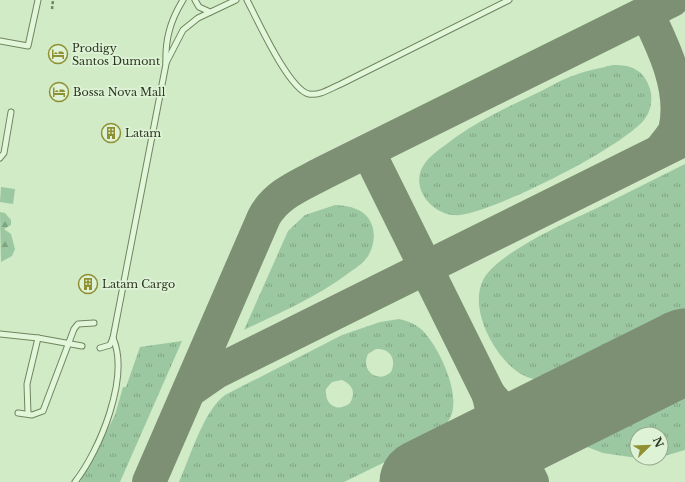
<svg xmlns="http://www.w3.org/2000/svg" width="685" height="482" font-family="'Libre Baskerville',serif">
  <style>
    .grass { fill: url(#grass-tufts); fill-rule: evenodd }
    .forest { fill: url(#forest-firs) }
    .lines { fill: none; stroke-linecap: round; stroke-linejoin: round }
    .taxiway { stroke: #7e9074; stroke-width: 34 }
    .runway { stroke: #7e9074; stroke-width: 85 }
    .lane-casing { stroke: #70855e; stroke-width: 7 }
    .path { stroke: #70855e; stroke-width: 2.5; stroke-dasharray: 3 2; stroke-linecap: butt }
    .lane { stroke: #e2f6da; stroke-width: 5 }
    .labels { text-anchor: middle; stroke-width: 3.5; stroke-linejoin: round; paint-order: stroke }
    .poi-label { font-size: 11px; fill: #2b3620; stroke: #def3d6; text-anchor: start }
  </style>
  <defs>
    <pattern id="grass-tufts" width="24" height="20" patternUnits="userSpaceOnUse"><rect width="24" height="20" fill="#9cc8a1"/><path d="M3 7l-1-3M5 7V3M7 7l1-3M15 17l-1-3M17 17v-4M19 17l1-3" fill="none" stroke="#7fa383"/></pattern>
    <pattern id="forest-firs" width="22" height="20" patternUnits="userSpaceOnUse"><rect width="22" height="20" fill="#9cc8a1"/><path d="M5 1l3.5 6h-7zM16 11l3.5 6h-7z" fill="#7fa383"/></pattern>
  </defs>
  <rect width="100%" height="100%" fill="#d1ebc7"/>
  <g class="grass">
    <path d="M613,65C632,65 644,70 650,89C653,99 651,112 644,120C621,148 496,211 460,215C434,218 407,187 425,163C431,155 440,149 448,143C475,122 506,108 537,93C550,87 562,79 575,75C588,70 601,68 613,65Z"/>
    <path d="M685,164V312L556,377C534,385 517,375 503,358C487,339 471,305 483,280C497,253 567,222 595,209C625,194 655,179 685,164Z"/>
    <path d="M1,187L15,189L13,204L0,202Z"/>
    <path d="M335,205C351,206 366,209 372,225C376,237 373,251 365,260C360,266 352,270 346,275C315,298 279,313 244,330L288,231L305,215Z"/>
    <path d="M399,319C407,321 414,323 421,329C438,345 459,389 452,413C448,426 437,434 426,442L344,482H179C190,457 204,410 225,395L342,335L380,322ZM376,349C390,348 397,359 391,372C378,384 360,371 368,354ZM342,380C353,385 356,393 350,403C338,413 324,405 326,389L332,382Z"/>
    <path d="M182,341L120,482H80L115,415L123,387H126L140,347Z"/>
    <path d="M685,392V450L661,457V434H637V458L603,453L582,445V443Z"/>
  </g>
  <path class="forest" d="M0,212L5,213L11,220V225L4,229L11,234L15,249L12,256L1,262Z"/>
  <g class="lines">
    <g class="taxiway">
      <path d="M647,13C664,48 685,91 675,131C671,138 665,145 660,151"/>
      <path d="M368,151L532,482"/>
      <path d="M190,390L216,372L685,139"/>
      <path d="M490,396C510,421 525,421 555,415"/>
      <path d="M463,462C486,440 499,429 489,396"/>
      <path d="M149,482L264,217C276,194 301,185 323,173L672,0"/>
    </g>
    <path class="runway" d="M422,482L685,351"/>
    <defs>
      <g id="lane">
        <path d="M195,0L199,7L210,12"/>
        <path d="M247,0C257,19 289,90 309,94C320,96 331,88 341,84L509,0"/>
        <path d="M0,41L28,46L38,0"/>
        <path d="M166,63L183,30L198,18L236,0"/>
        <path d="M0,158L4,153L11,112"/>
        <path d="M0,334L38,338L82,346"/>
        <path d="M100,348L110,345L113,338L166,64C165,40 170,21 183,0"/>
        <path d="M18,413L32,415L43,411L74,329L78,324L94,323"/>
        <path d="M28,414L27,384L38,338"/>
        <path d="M75,482C100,450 130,377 113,338"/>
      </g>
    </defs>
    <use href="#lane" class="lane-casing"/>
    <path class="path" d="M52,9L53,0"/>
    <use href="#lane" class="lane"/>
  </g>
  <defs>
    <symbol id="hotel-ring" viewBox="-11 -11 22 22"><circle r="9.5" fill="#def3d6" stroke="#8f8f33" stroke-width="1.5"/><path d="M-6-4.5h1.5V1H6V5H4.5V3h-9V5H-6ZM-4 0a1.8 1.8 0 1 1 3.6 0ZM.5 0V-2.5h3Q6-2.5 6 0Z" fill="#8f8f33"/></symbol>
    <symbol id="building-ring" viewBox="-11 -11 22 22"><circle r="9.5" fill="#def3d6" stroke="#8f8f33" stroke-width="1.5"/><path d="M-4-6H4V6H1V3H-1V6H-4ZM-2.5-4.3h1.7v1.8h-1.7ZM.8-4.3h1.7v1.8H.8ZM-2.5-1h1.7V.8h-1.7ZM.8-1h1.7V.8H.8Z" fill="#8f8f33"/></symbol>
  </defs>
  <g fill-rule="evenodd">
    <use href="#hotel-ring" x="47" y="43" width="22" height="22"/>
    <use href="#hotel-ring" x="48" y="81" width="22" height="22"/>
    <use href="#building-ring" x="100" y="122" width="22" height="22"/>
    <use href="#building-ring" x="77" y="273" width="22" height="22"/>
  </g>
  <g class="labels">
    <g class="poi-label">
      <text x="72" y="52">Prodigy<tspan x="72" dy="13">Santos Dumont</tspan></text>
      <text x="73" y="96">Bossa Nova Mall</text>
      <text x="125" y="137">Latam</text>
      <text x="102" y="288">Latam Cargo</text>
    </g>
  </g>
  <g transform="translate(649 446) rotate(67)"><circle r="19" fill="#def3d6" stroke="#96a78d"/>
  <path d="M0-3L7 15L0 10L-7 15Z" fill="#8f8f33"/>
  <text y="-6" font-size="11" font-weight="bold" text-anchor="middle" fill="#2b3620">N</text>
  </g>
</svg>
